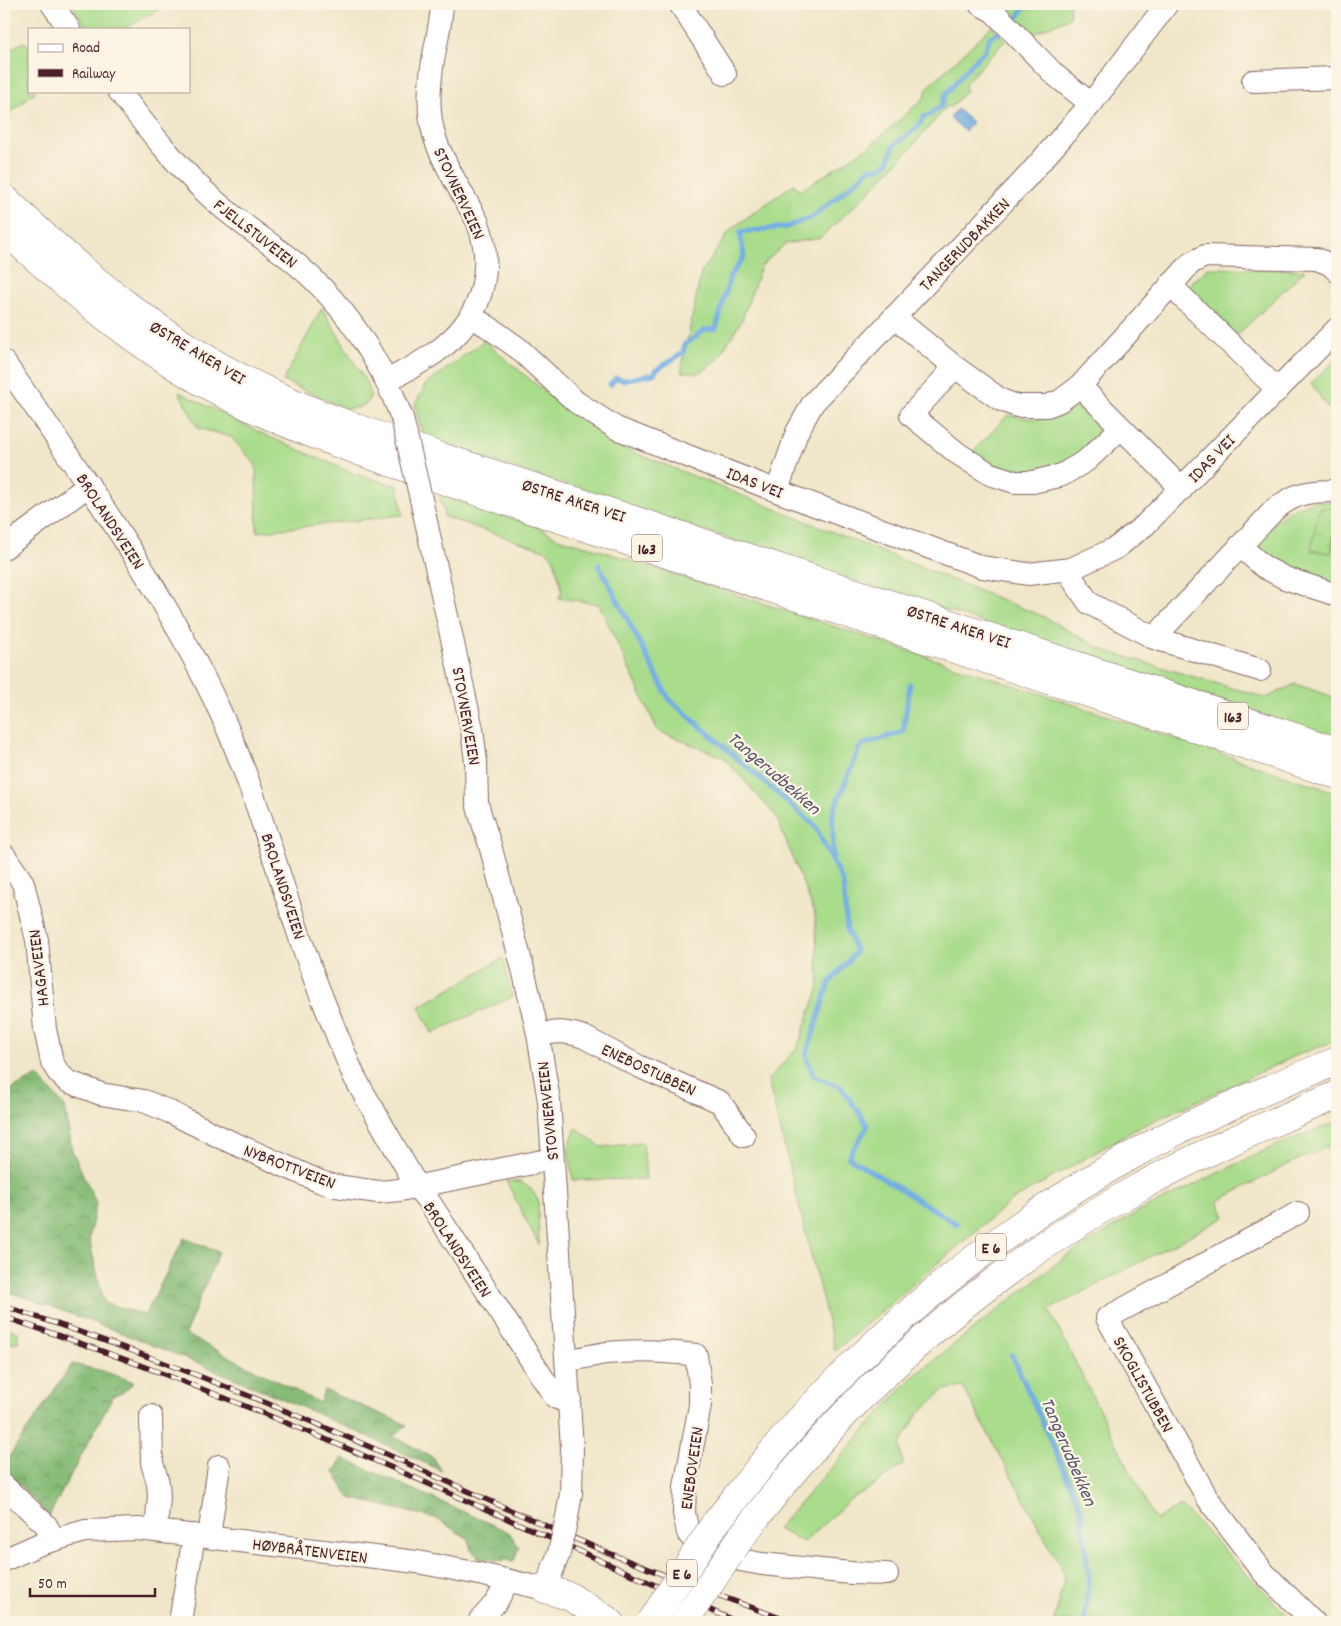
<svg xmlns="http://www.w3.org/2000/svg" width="1341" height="1626" font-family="Dekko,sans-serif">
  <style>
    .grass { fill: #a9dc8b; stroke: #7a7e5b }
    .forest { fill: url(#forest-crowns); stroke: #686e51 }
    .park { fill: url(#park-crowns); stroke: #7a7e5b }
    .water { fill: url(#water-ripples); stroke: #5e6688 }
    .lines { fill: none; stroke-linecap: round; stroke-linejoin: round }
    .stream { stroke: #73aee4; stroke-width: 5 }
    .minor-casing { stroke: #846562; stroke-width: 24 }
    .major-casing { stroke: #846562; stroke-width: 29 }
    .highway-casing { stroke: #846562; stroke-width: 29 }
    .minor { stroke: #fff; stroke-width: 22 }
    .major { stroke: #fff; stroke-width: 28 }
    .highway { stroke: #fff; stroke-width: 28 }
    .rail-casing { stroke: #4a1f2b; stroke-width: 5.5 }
    .rail { stroke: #fcf5e5; stroke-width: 4; stroke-dasharray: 11; stroke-linecap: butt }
    .minor-bridge-casing { stroke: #846562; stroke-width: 24; stroke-linecap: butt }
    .highway-bridge-casing { stroke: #846562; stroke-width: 29; stroke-linecap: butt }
    .minor-bridge { stroke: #fff; stroke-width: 22 }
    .highway-bridge { stroke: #fff; stroke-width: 28 }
    .labels { text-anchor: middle; stroke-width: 4.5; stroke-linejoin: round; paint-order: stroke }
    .shield { fill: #fcf5e5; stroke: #7f5f63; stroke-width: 1 }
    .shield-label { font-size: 16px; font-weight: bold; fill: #4a1f2b }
    .street-label { font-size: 18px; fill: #4a1f2b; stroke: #fcf5e5 }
    .water-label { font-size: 19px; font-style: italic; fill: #58516c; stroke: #fcf5e5 }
  </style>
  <defs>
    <pattern id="forest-crowns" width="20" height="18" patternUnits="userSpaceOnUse" patternTransform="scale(1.25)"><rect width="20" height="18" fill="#86bc77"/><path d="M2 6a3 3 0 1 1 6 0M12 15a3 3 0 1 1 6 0" fill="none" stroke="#709862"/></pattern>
    <pattern id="park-crowns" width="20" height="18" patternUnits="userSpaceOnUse" patternTransform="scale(1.25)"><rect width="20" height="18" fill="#a9dc8b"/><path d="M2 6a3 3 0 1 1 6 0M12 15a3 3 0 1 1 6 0" fill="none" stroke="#93bc78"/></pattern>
    <pattern id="water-ripples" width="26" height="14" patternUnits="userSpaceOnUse" patternTransform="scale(1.25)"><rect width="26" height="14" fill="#73aee4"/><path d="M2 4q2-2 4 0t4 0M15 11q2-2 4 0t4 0" fill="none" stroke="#608db9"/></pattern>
  </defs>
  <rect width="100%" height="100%" fill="#fcf5e5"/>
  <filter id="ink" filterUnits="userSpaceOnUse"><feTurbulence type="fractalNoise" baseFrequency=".02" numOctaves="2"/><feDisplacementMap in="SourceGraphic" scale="10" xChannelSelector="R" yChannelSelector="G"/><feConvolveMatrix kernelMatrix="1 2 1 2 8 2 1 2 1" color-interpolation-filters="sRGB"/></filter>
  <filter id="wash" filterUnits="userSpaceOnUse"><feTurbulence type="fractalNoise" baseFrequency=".0096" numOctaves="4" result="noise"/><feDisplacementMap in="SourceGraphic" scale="20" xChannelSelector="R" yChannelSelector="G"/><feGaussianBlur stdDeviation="1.12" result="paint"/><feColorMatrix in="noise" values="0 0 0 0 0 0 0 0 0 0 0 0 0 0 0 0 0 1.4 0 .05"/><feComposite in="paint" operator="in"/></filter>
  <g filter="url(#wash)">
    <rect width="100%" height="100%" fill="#f0e6c9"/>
    <g class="grass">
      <path d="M72,4H167L125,29H87Z"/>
      <path d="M1011,4H1070L1069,18L1030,35L1003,11Z"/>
      <path d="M992,26L1005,41L965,83L966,91L950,108L948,105L911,148L865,196L820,238L785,244L761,266L742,320L717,360L701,373L681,372L701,273L731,229L794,184L800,191L870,146L925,97L927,88Z"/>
      <path d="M23,42L29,45V91H36L4,118V53Z"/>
      <path d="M1208,268L1305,270L1233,339L1183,290Z"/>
      <path d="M322,308L369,387L370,397L367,403L359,407L347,409L283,381Z"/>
      <path d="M484,341L557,402L621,447L1042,616L1103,650L1266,698L1295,684L1337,698V739L423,438L415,405L425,385Z"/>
      <path d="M1337,359V397L1328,408L1311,383Z"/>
      <path d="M179,392L265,435L355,474L398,486L403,515L257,532L256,465L231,437L198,428Z"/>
      <path d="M1074,402L1108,434L1084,457L1032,477L969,456L1008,415C1041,421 1045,421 1074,402Z"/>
      <path d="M445,497L539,527L557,538L593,548L1084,708L1337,793V1040L1302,1053L1138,1128L1011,1201L835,1351L768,1080L797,1048L819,987L815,914L776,816L723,757L658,731L599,604L559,598L562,590L554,559L547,551L445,517L440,498Z"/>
      <path d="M1314,501L1337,502V589L1262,555L1257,539L1288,511Z"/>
      <path d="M503,958L512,997L432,1033L419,1007Z"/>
      <path d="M1337,1122V1152L1332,1145L1293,1162L1218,1201L1225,1217L1049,1310L1155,1520L1181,1506L1294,1622H1054L1065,1575L963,1387L944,1390L918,1414L900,1444L903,1465L867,1490L853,1497L804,1542L777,1529L910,1379L1065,1257L1138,1212L1272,1147Z"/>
      <path d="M576,1128L601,1147L643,1143L646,1179L573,1180L568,1148Z"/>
      <path d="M506,1181L521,1182L531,1189L538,1200L539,1245Z"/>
      <path d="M4,1327L18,1332V1342L4,1344Z"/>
    </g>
    <g class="forest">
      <path d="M38,1076L65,1107L72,1150L96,1203L89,1239L104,1303L145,1315L184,1238L219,1252L185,1334L320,1403L324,1390L407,1425L393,1436L432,1457L442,1471C299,1403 153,1342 4,1290V1093Z"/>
      <path d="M72,1364L103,1371L134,1382L122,1393L113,1396L49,1516L4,1468V1464Z"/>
      <path d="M342,1458L509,1532L519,1547L514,1561L480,1559L471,1550L469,1539L435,1518L350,1498L334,1472Z"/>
    </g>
    <path class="park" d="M1319,508L1337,509L1331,553L1311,550Z"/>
    <path class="water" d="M957,109L972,122L965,131L950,118Z"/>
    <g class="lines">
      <g class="stream">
        <path d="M1018,17L1026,4"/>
        <path d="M610,385L616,378L623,380L654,374L656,370L683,353L684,345L705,330L716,329L730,276L744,257L740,232L787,227L814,216L861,177L870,168H880L888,162L894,145L917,128L924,117L930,115L942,105L945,95L972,63L985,51L990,37L1000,32"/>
        <path d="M599,565L669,699L815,826L843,883L847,930L856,952L829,983L806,1056L814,1076L841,1087L868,1126L848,1157L957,1224"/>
        <path d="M833,861V812L861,745L903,732L910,684"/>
        <path d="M1012,1355L1081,1508L1089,1580L1084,1622"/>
      </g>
    </g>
  </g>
  <g filter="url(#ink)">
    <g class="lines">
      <defs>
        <g id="minor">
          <path d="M52,4L69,29"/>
          <path d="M680,4L725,74"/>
          <path d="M980,4L994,12L1055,75L1091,104"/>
          <path d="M1253,81L1337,78"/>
          <path d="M119,91C148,129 178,168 214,200C237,221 264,239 289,258C341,299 379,356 402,418"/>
          <path d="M1170,285L1278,390"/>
          <path d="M471,317L487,326L518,348L576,402L616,428L777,491L982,567L1028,574L1071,569L1116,548L1145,525L1337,329"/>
          <path d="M894,317L955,367L1001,400L1017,406H1047L1060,401L1080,386"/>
          <path d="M4,362C82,476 165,590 222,716C261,803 283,896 317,985C329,1015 341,1046 354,1076C360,1087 366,1098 373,1109C388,1136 404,1163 419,1190L430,1203L555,1397L559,1399H570"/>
          <path d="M955,367L911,415L957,453L990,474L1015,482H1033L1062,475L1087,460L1121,428"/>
          <path d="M386,381C428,360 471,336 482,288C488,265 486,245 478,223C465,197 448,172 437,144C429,123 428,99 431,76C433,52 441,28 442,4"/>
          <path d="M1182,489L1080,386L1191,263L1205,256L1317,259L1331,265L1337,271"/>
          <path d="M777,491L797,432L813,403L1027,177L1091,104L1167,4"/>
          <path d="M421,499L472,729L476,762L477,802L480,814L490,845L524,973L538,1034L549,1101L572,1448L571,1493L567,1517"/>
          <path d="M1240,546L1264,567L1285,578L1337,595"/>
          <path d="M4,548L89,485"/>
          <path d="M1071,569L1074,581L1089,603L1154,638L1260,670"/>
          <path d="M1154,638L1275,509C1297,492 1310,491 1337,491"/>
          <path d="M4,855L23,883L37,940L45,1029L52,1062L58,1072L67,1081L101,1094L144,1101L170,1112L222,1138L321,1182L336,1186L378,1192L400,1190L552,1159"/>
          <path d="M538,1034L561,1032L574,1034L584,1037L638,1066L720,1102L744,1136"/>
          <path d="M1298,1213L1107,1318L1208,1499L1263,1572L1314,1622"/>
          <path d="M567,1360C580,1359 593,1355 606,1353C636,1350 666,1351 696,1355L700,1384V1405L685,1487L684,1513L688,1533L696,1543L721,1554L740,1560L762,1564L851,1573L887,1574"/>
          <path d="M151,1416L152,1463L158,1483L159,1496L156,1530"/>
          <path d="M4,1486L46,1525L54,1540"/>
          <path d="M209,1537L219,1466"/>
          <path d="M4,1560L40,1544L85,1531L138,1529L417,1562L475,1573L545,1589L559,1553"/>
          <path d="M180,1622L194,1535"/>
          <path d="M479,1622L497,1601L503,1590L506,1580"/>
        </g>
        <path id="major" d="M545,1589L569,1596L610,1622"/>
        <g id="highway">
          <path d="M4,198C79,271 159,337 253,384C316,416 384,438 451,460L1337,751"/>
          <path d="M4,229C68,288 134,345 211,387C284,427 363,453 442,480L1337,775"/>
          <path d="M714,1525C749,1481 782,1437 821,1397C918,1295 1032,1208 1156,1142C1214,1111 1276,1086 1337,1061"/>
          <path d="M742,1536C773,1495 806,1455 841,1418C926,1329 1023,1253 1129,1193C1196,1155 1267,1125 1337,1095"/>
        </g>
      </defs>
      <use href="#minor" class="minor-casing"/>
      <use href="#major" class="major-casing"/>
      <use href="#highway" class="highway-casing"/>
      <use href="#minor" class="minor"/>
      <use href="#major" class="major"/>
      <use href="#highway" class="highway"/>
      <defs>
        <g id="rail">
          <path d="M4,1306C128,1347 250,1394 370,1447C448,1481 525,1518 604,1551C666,1577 729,1599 791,1622"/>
          <path d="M4,1317C256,1400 495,1514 737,1622"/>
        </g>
      </defs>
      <use href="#rail" class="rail-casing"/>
      <use href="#rail" class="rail"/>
      <defs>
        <g id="minor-bridge">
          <path d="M402,418L421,499"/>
          <path d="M559,1553L567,1517"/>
        </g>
        <g id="highway-bridge">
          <path d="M651,1622L714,1525"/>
          <path d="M684,1622L742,1536"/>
        </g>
      </defs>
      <use href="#minor-bridge" class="minor-bridge-casing"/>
      <use href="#highway-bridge" class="highway-bridge-casing"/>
      <use href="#minor-bridge" class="minor-bridge"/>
      <use href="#highway-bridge" class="highway-bridge"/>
    </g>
  </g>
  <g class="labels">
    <g class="shield">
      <rect x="632" y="534.5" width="30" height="27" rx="4"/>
      <rect x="1218" y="702.5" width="30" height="27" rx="4"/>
      <rect x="976" y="1233.5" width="30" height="27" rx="4"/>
      <rect x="667" y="1559.5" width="30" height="27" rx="4"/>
    </g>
    <g class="shield-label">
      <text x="647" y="554">163</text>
      <text x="1233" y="722">163</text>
      <text x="991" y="1253">E 6</text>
      <text x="682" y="1579">E 6</text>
    </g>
    <g class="street-label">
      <text transform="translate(460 193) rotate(65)" y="6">STOVNERVEIEN</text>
      <text transform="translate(256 233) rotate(38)" y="6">FJELLSTUVEIEN</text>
      <text transform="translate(964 244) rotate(-46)" y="6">TANGERUDBAKKEN</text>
      <text transform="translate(198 352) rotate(31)" y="6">ØSTRE AKER VEI</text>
      <text transform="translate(1211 458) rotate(-46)" y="6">IDAS VEI</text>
      <text transform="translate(755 482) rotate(21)" y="6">IDAS VEI</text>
      <text transform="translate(574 500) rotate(18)" y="6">ØSTRE AKER VEI</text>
      <text transform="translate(111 521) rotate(57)" y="6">BROLANDSVEIEN</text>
      <text transform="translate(959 626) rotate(18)" y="6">ØSTRE AKER VEI</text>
      <text transform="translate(467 716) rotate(80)" y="6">STOVNERVEIEN</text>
      <text transform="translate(284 886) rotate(72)" y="6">BROLANDSVEIEN</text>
      <text transform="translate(38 968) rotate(-97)" y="6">HAGAVEIEN</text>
      <text transform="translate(649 1069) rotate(25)" y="6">ENEBOSTUBBEN</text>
      <text transform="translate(547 1111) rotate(-96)" y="6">STOVNERVEIEN</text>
      <text transform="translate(290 1166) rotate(21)" y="6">NYBROTTVEIEN</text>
      <text transform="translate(458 1249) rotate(57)" y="6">BROLANDSVEIEN</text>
      <text transform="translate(1144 1384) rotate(61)" y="6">SKOGLISTUBBEN</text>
      <text transform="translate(691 1468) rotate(-82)" y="6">ENEBOVEIEN</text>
      <text transform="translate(310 1550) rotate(7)" y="6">HØYBRÅTENVEIEN</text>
    </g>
    <g class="water-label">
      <text transform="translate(775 772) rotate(41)" y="7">Tangerudbekken</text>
      <text transform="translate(1070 1451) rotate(67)" y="7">Tangerudbekken</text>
    </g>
  </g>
  <rect width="1341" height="1626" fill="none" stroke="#fcf5e5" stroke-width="20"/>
  <rect x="28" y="28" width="162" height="65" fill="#fcf5e5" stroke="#b59f9b"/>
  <rect x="38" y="44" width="25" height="8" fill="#ffffff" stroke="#b59f9b"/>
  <text x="72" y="52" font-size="15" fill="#4a1f2b">Road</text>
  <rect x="38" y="69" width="25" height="8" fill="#4a1f2b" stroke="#b59f9b"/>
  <text x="72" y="78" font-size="15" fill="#4a1f2b">Railway</text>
  <path d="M30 1588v8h125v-8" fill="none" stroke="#4a1f2b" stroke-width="2.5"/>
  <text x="38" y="1588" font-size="15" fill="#4a1f2b" stroke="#fcf5e5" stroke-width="4" paint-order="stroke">50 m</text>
</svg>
